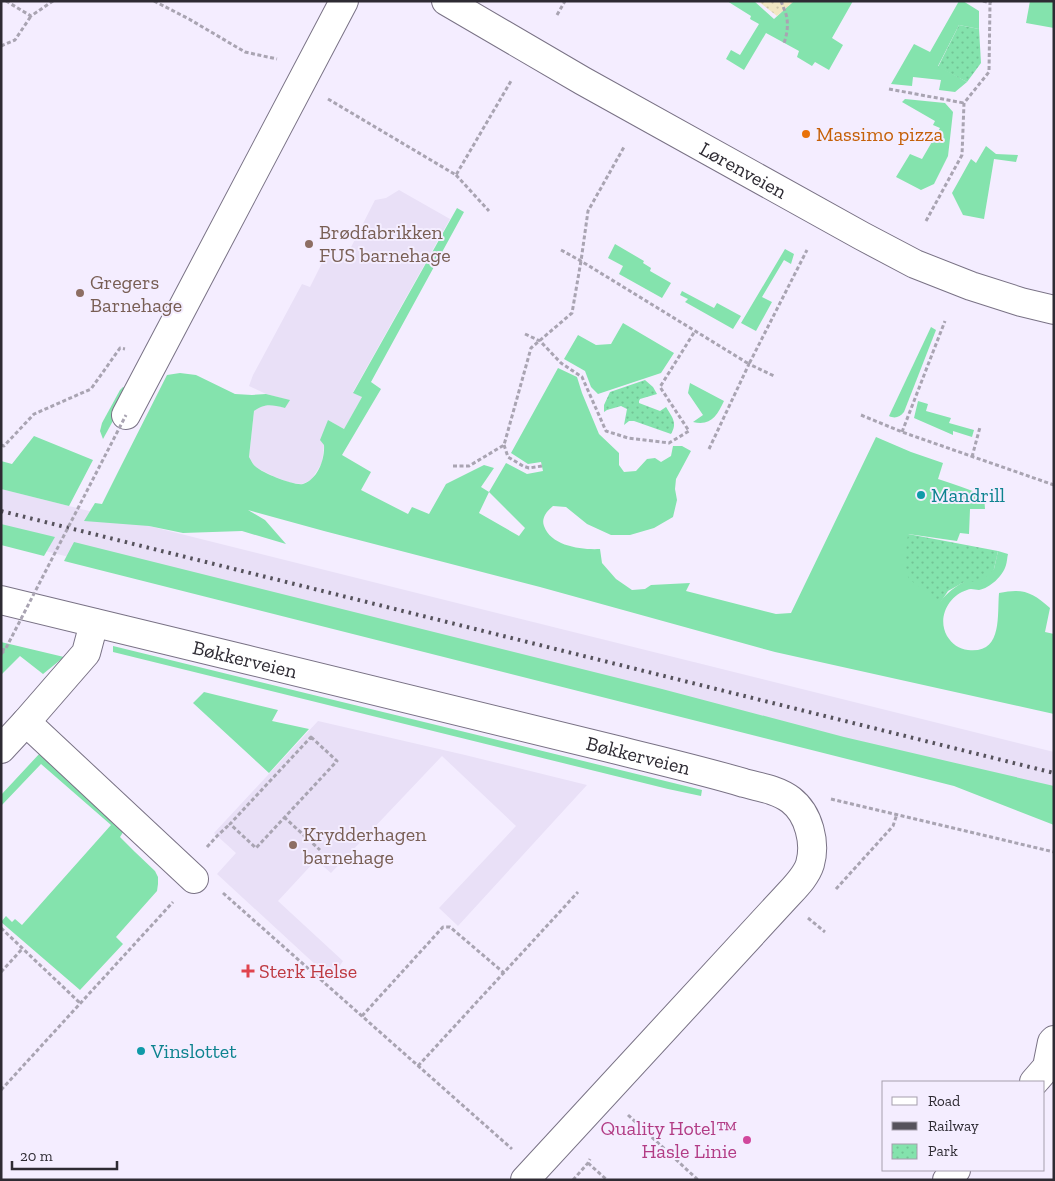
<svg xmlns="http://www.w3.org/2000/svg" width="1055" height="1181" font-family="'Zilla Slab',serif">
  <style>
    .built { fill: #e9e0f7 }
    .grass { fill: #84e3ad; fill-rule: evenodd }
    .sand { fill: url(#sand-dots) }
    .park { fill: url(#park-dots) }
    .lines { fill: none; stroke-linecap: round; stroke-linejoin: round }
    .minor-casing { stroke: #797285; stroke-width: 30 }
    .path { stroke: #a9a4b2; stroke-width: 3; stroke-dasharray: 4 2.5; stroke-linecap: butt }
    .minor { stroke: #fff; stroke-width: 28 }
    .rail { stroke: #56525c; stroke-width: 4; stroke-dasharray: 2.5 5; stroke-linecap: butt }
    .path-bridge { stroke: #a9a4b2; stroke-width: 3; stroke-dasharray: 4 2.5; stroke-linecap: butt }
    .food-dot { fill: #e8710a; stroke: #f4edff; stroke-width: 2 }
    .education-dot { fill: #8d6e63; stroke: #f4edff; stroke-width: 2 }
    .culture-dot { fill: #0f9aa8; stroke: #f4edff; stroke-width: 2 }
    .health-dot { fill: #e0444e; stroke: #f4edff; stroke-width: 2 }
    .hotel-dot { fill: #d1479c; stroke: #f4edff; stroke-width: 2 }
    .labels { text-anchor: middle; stroke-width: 4; stroke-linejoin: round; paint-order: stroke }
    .food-label { font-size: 20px; fill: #c56008; stroke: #f4edff; text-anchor: start }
    .street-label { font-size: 20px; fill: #2e2b33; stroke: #f4edff }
    .education-label { font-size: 20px; fill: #785e54; stroke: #f4edff; text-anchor: start }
    .culture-label { font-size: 20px; fill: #0d838f; stroke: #f4edff; text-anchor: start }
    .health-label { font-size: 20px; fill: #be3a42; stroke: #f4edff; text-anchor: start }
    .hotel-label { font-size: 20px; fill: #b23c85; stroke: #f4edff; text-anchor: end }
  </style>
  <defs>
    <pattern id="sand-dots" width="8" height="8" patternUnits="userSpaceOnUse" patternTransform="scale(1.25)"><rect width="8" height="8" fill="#f1e7c2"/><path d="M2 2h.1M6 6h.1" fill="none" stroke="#cfc6a7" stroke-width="1.8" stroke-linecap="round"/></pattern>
    <pattern id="park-dots" width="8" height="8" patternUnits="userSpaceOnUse" patternTransform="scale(1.25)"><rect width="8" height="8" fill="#84e3ad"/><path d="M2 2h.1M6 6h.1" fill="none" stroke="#72c395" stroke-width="1.8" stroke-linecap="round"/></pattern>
  </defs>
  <rect width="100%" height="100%" fill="#f4edff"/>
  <g class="built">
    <path d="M399,190L450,219L353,392L362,397L344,429L328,420L324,445L322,463L311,480L302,484L291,483L275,477L255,467L249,457L254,411L262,405H275L285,408L289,400L266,394L249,386L253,375L302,284L310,287L327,253L344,261L375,200L386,198Z"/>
    <path d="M1,489L1054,752V801L824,746L1,540Z"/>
    <path d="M318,721L465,755L587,785L458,926L439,908L516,826L442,756L331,873L316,860L278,901L343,961L331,979L217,874L236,853L214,833Z"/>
  </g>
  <g class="grass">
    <path d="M727,1H754L774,19L794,1H853L832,38L843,45L829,70L815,62L812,66L797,57L799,51L766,33L744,70L726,59L731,50L740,55L759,24L750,19L751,16Z"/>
    <path d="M959,1H963L979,11V29L959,25L938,66L967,82L955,92L939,90L941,80L913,77L912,86L891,84L914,44L930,52Z"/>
    <path d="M1030,1H1054V28L1026,23Z"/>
    <path d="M905,99L945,103L953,112L948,156L934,184L921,190L896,177L910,154L922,159L940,128L933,125L935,121L902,102Z"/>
    <path d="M986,146L996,154L1018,155L1016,162L994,159L984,219L963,215L952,193L971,159L976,163Z"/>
    <path d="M457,208L464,212L371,382L381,389L342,455L371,472L361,490L408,514L412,507L429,514L446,484L484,465L494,468L481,487L489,492L506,463L527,474L543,471L541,462L528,464L511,453L558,368L577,377L582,393L599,434L619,453V465L624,472L636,471L647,459L655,458L661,462L671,456L673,446H682L691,451L676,479L675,489L677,500L673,517L654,528L630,535H611L587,524L566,507L553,506C547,511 541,518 544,526C551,546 581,550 600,549L602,563L616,579L632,590L645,589L651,585L690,583L686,591L776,614L791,613L876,437L911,452L943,463L938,479C953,484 969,489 984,496L985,509H970L969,534L960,533L957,541L908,534L940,602C955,583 972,578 994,569L998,551L1008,554C1007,558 1007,562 1006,565C1003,576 990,588 979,590C975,590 971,588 967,590C948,596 937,618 947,636C952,644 959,649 968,650C1003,654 997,616 999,593C1023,588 1032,592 1050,608L1045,632L1054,634V714L775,652L540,587L324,531L248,510L265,520L286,544L242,531L183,533L149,526L84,521L95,503L102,504L119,470L167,375L180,373L196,375L235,394L252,395L266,394L290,400L285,408C271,405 266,403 254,411L249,457C251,460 253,465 256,467C263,473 294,486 303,484C318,479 325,459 324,445L320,440L328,420L344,429L362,397L353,393ZM489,492L525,528L519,536L479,513Z"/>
    <path d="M615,244L644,261L643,263L651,268L650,271L671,283L662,298L619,274L623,266L608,258Z"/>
    <path d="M785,249L794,254L791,264L784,260L762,297L772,302L756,331L741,323Z"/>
    <path d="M682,291L714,308L717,303L741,316L733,329L685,302L688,299L680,295Z"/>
    <path d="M623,323L674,353L661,373L598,394L591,387L585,371L564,359L578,335L596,345L611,344Z"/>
    <path d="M931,327L936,330L904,412C900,417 895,419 889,416Z"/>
    <path d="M690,383L724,401C717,416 711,426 693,422L703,415L688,393Z"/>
    <path d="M123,387L130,390L103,439L100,431L102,423L120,390Z"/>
    <path d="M918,401L928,404L926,411L951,418L949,423L974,430L972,437L953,431V435L914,418Z"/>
    <path d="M34,436L93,460L69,506L1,489V461L12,464Z"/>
    <path d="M1,524L55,537L44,556L1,545Z"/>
    <path d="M74,542L662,689L844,737L1054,786V825L954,786L64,561Z"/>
    <path d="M1,642L64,657L43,674L20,656L1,675Z"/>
    <path d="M113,646L702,790L701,796L668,789L113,652Z"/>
    <path d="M204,692L278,710L272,721L309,729L269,773L193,703Z"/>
    <path d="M41,752L125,829L120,837L135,852L155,871L158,877V884L157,891L116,937L123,944L80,990L1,922L6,916L12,922L15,919L22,925L111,825L41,764L1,806V795Z"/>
  </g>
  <path class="sand" d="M758,1H794L777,16Z"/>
  <g class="park">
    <path d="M959,25L979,29L981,63L967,82L938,67Z"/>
    <path d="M645,380L653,387L657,394L640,399L639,401V403L660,411L666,407C672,417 678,423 671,434L634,421H629L624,425L627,409L621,406L607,410L604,412V405L610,392Z"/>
    <path d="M908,534L998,551L994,569L981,582H964L948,591L940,603L909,579L904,567Z"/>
  </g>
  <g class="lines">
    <defs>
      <g id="minor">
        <path id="s1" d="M446,1L583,81L862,236L915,264L971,286L1021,302L1054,310"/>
        <path d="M126,415L344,1"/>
        <path id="s2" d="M1,600C205,650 409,698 613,749C656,760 700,770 744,783C760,787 778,790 791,800C809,814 816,843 810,864C806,877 794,888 785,898L525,1180"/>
        <path d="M26,722L194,879"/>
        <path d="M1,749L26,722L86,653L94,623"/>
        <path d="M1034,1082L1047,1067L1052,1042L1054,1040"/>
        <path d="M947,1180L956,1170"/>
      </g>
    </defs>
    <use href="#minor" class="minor-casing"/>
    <g class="path">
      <path d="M6,1L31,16L53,1"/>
      <path d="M154,1L189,19L245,52L277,59"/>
      <path d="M781,1C782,4 783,6 784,9C789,19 788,32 784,43"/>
      <path d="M983,1L990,3"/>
      <path d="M557,15L565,1"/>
      <path d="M1,46L15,40L31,16"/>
      <path d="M889,89L964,103"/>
      <path d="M328,99L456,175L511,81"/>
      <path d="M456,175L489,211"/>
      <path d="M926,221L962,155L964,103L989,72L990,3L991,1"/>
      <path d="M561,250L581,261L749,364L807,250"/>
      <path d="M525,334L540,341L561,363L582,377L606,431L628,438L669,443L689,431L660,387L695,331"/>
      <path d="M861,415L902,432L1054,485"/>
      <path d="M902,432L945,321"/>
      <path d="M1,445L4,446L34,414L91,389L120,348L125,349"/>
      <path d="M504,445L508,457L523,466L529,468L542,466"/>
      <path d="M709,449L749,364L774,376"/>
      <path d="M972,457L980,427"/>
      <path d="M453,466H469L504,445L531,348L572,313L581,261L588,211L624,147"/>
      <path d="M1,654L5,650"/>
      <path d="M311,737L337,761L256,848L230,824Z"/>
      <path d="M831,799L1054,852"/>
      <path d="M284,817L320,850"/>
      <path d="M207,847L217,836L230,824"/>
      <path d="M836,889L893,826L897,814"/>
      <path d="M223,893L512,1149"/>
      <path d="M808,918L825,932"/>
      <path d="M1,928L80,1003"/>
      <path d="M1,972L23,948"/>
      <path d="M362,1016L443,927H450L504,973"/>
      <path d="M418,1066L578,892"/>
      <path d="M1,1090L173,902"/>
      <path d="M628,1115L698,1180"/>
      <path d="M588,1163L607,1180"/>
      <path d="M573,1180L588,1163L590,1159"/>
    </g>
    <use href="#minor" class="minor"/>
    <path class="rail" d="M1,511L1054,773"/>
    <path class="path-bridge" d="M1,649L5,650L126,415"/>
  </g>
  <circle class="food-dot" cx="806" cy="134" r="5"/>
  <g class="education-dot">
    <circle cx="309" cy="244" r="5"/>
    <circle cx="80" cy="293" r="5"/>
    <circle cx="293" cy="845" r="5"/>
  </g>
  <g class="culture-dot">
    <circle cx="921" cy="495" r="5"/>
    <circle cx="141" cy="1051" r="5"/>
  </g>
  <path class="health-dot" d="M245.5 963.5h5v5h5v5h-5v5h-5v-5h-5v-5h5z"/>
  <circle class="hotel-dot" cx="747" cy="1140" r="5"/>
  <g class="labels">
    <g class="food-label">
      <text x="816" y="141">Massimo pizza</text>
    </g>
    <g class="street-label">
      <text dy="7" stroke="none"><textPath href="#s1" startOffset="342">Lørenveien</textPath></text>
      <text dy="7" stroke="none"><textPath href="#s2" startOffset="251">Bøkkerveien</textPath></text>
      <text dy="7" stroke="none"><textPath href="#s2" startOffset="656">Bøkkerveien</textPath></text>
    </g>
    <g class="education-label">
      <text x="319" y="239">Brødfabrikken<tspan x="319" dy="23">FUS barnehage</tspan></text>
      <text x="90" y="289">Gregers<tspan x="90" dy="23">Barnehage</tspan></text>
      <text x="303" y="841">Krydderhagen<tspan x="303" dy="23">barnehage</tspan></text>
    </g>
    <g class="culture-label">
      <text x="931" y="502">Mandrill</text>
      <text x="151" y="1058">Vinslottet</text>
    </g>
    <g class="health-label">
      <text x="259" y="978">Sterk Helse</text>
    </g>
    <g class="hotel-label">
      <text x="737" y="1135">Quality Hotel™<tspan x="737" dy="23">Hasle Linie</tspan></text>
    </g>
  </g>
  <rect width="1055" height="1181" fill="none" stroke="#2e2b33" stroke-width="5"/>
  <rect x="882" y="1081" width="162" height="90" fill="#f4edff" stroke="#a59fad"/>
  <rect x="892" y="1097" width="25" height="8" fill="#ffffff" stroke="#a59fad"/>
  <text x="928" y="1106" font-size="15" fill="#2e2b33">Road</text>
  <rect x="892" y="1122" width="25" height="8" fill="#56525c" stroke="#a59fad"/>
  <text x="928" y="1131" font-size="15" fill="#2e2b33">Railway</text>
  <rect x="892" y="1144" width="25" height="15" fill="url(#park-dots)" stroke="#a59fad"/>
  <text x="928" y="1156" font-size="15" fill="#2e2b33">Park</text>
  <path d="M12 1161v8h105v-8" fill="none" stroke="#2e2b33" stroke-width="2.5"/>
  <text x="20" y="1161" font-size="15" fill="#2e2b33" stroke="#f4edff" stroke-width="4" paint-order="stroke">20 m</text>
</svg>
